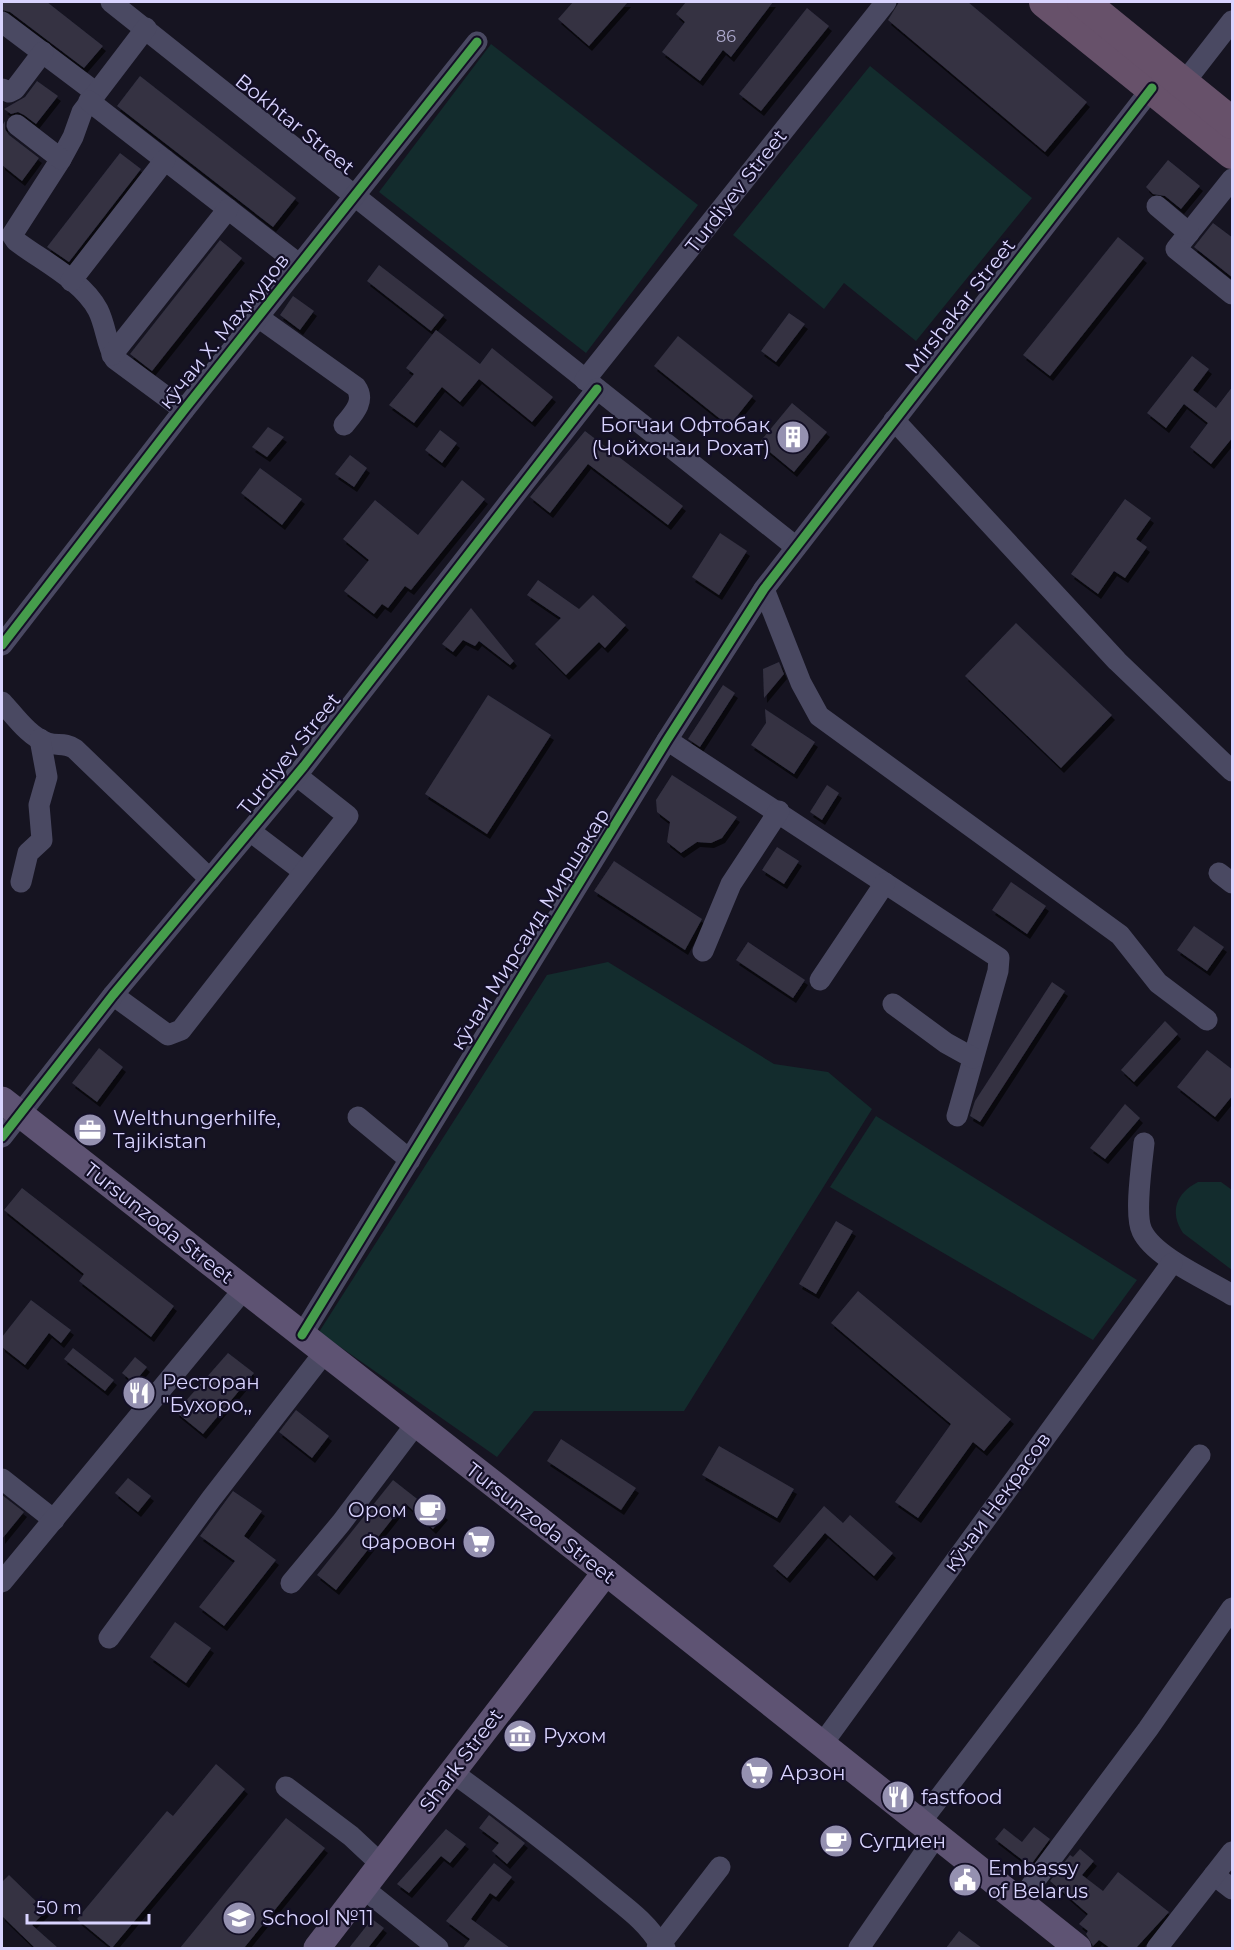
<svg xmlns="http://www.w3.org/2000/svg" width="1234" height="1950" font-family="Montserrat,sans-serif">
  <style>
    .green { fill: #132c2d }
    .building { fill: #343243; filter: url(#shadow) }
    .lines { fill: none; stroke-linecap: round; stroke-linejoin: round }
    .minor { stroke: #4a4962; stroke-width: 21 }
    .major { stroke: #5e5373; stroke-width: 27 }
    .highway { stroke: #67516a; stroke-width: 32 }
    .cycleway-casing { stroke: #130f26; stroke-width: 13 }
    .cycleway { stroke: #469c4c; stroke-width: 9 }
    .labels { text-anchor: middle; stroke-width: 4.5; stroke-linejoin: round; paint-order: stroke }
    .number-label { font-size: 16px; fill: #b0acd0 }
    .street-label { font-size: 20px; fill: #d9d4ff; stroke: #130f26 }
    .poi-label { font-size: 20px; fill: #d9d4ff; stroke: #130f26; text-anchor: start }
  </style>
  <defs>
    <filter id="shadow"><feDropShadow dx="3" dy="5" stdDeviation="0" flood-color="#0009"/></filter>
  </defs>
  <rect width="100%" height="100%" fill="#161421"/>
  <g class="green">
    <path d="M491,44L698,205L586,353L379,192Z"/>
    <path d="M870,66L1032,198L916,341L844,283L824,309L733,235Z"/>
    <path d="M608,962L774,1064L828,1072L872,1109L684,1411H534L497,1457L319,1332L547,975Z"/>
    <path d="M876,1116L1137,1280L1093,1340L830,1187Z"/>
    <path d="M1198,1182H1221L1232,1190V1270L1183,1233C1169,1212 1176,1193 1198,1182Z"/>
  </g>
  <g class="building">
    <path d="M2,2H47L103,46L84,68L10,12L2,10Z"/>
    <path d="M573,2H628L589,46L558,19Z"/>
    <path d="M686,2H773L731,57L723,50L700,81L662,52L685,22L676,14Z"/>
    <path d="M899,2H968L1087,102L1045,152L888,20Z"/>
    <path d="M807,8L829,26L761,111L739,94Z"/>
    <path d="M140,76L296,198L273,227L117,106Z"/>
    <path d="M37,81L58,96L36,124L24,115L18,112L11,114L4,109L25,97Z"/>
    <path d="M5,121V129L9,135L39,158L22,181L2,165V126Z"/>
    <path d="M120,153L141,169L69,262L47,247Z"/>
    <path d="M1168,160L1200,186L1181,209L1165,196L1153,194L1146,187Z"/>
    <path d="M1213,223L1233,238V278L1194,247Z"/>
    <path d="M1118,237L1144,258L1050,376L1023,355Z"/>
    <path d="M220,240L242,258L152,371L130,354Z"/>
    <path d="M379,265L444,315L431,331L367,281Z"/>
    <path d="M293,296L314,311L300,330L280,315Z"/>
    <path d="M789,313L805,324L776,362L761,351Z"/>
    <path d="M436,330L480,364L492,348L553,397L532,422L479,379L460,402L442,387L414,423L389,405L414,374L406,368Z"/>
    <path d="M678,336L753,396L729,426L654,366Z"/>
    <path d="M1192,356L1209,369L1193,390L1216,408L1233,386V437L1211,464L1190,447L1208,423L1184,404L1166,428L1147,413Z"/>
    <path d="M792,403L827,432L794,472L759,443Z"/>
    <path d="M268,427L284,437L267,457L252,447Z"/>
    <path d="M440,430L457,443L442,463L425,450Z"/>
    <path d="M585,431L683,506L668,525L588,464L550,513L530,497Z"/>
    <path d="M350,455L367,468L354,487L335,474Z"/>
    <path d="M260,468L302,499L282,525L241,493Z"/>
    <path d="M462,480L485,499L411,590L405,586L388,608L382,604L374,614L344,591L369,560L343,539L375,500L418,535Z"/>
    <path d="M1125,499L1151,518L1136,539L1147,547L1125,578L1114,571L1098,594L1071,574Z"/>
    <path d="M720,533L747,551L719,595L692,577Z"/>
    <path d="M538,580L579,609L593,595L626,625L605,648L599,642L566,675L535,644L561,618L527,595Z"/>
    <path d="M471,608L514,661L510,665L479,641L475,646L463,640L453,652L442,644Z"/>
    <path d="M1016,623L1112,715L1061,768L965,676Z"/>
    <path d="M779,662L784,674L764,698L763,669Z"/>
    <path d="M723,685L735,693L700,747L688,739Z"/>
    <path d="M488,695L551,735L487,834L425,794Z"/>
    <path d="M765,709L815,742L794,774L751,745L766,723Z"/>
    <path d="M672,775L737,817L722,838L711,843L697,842L681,853L667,842L670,822L657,812L656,800Z"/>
    <path d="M827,785L839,793L822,820L810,812Z"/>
    <path d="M777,847L799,861L784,884L762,870Z"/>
    <path d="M614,861L702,919L685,950L594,891Z"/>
    <path d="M1011,882L1046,906L1027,934L992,910Z"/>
    <path d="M1194,926L1224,947L1207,971L1177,950Z"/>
    <path d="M748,942L805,980L793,998L736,960Z"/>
    <path d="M1052,982L1065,991L980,1122L970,1116L975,1101Z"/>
    <path d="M1165,1021L1178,1034L1134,1082L1121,1070Z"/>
    <path d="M99,1048L123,1067L97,1102L72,1083Z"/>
    <path d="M1207,1050L1233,1070V1095L1215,1117L1177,1087Z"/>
    <path d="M1125,1104L1140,1118L1105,1159L1090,1148Z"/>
    <path d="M22,1188L174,1306L151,1337L79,1281L84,1274L4,1210Z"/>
    <path d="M836,1221L853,1231L816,1294L799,1284Z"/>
    <path d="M858,1291L1011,1419L984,1451L973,1442L918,1518L895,1502L951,1424L831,1323Z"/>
    <path d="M31,1300L71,1330L61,1343L49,1333L25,1365L2,1347V1337Z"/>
    <path d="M73,1348L114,1380L105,1391L64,1359Z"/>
    <path d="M228,1353L254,1373L203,1434L176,1412Z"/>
    <path d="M135,1357L147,1367L134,1383L122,1373Z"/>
    <path d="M296,1410L329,1436L312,1458L279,1432Z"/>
    <path d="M561,1439L636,1488L621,1510L547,1461Z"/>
    <path d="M719,1446L794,1489L777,1518L702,1475Z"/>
    <path d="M128,1478L151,1496L138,1512L115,1493Z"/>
    <path d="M393,1480L421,1502L425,1498L445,1515L433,1529L405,1503L336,1590L317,1575Z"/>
    <path d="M233,1491L262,1511L244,1536L276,1560L224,1626L199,1607L235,1561L200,1536Z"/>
    <path d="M2,1495L24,1512L2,1539Z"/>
    <path d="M824,1506L843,1523L850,1515L893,1553L874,1576L825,1533L787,1578L773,1566Z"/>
    <path d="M175,1622L211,1648L186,1683L150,1657Z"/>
    <path d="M216,1764L245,1789L112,1948L77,1919L167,1811L173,1816Z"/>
    <path d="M489,1815L525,1843L507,1864L492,1851L499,1843L479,1828Z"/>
    <path d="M286,1818L325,1848L244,1948H180Z"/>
    <path d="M1034,1827L1050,1839L1030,1866L995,1839L1004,1828L1022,1842Z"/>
    <path d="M446,1829L466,1844L450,1863L441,1856L409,1893L397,1884Z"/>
    <path d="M1080,1849L1094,1861L1082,1875L1103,1891L1118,1872L1169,1912L1136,1948H1110L1099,1940L1093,1946L1086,1934L1088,1931L1079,1924L1088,1914L1050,1881L1070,1855L1073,1857Z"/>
    <path d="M494,1863L512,1877L496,1897L490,1893L471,1919L510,1948H463L470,1939L446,1921Z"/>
    <path d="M9,1875L46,1911L32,1925L58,1948H35L2,1916V1882Z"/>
    <path d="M372,1919L384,1928L368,1948H349Z"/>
    <path d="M959,1931L982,1948H946Z"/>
  </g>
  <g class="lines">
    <g class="minor">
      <path d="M111,2L796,547"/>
      <path d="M2,22L95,92"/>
      <path d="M146,28L82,112L73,137L61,159L12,235L16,241C42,261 82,280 98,310C106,326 106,343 115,359L184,410"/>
      <path d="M1183,84L1232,21"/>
      <path d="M2,89L9,92L15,89L43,52"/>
      <path d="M89,101L300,265"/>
      <path d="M17,125L61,159"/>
      <path d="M1232,179L1176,249L1232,294"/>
      <path d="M1157,206L1189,233"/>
      <path d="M71,281L165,160"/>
      <path d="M258,317L356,387C366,401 353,414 344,425"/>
      <path d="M112,355L228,209"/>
      <path d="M585,380L886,2"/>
      <path d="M894,420L1117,661L1232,771"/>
      <path d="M764,589L801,683L819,716L1120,935L1158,983L1207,1020"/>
      <path d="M2,645L184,410L477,42"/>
      <path d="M2,702C14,715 30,738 48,743C58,746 65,742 75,749L210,879"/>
      <path d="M667,740L999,958L998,971L957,1116"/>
      <path d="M250,831L304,872"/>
      <path d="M1219,873L1232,883"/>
      <path d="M21,882L28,853L42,840L39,805L47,777L40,739"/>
      <path d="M703,951L731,884L779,811"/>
      <path d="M820,980L885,883"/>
      <path d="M113,995L168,1035L181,1030L348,816L296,775"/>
      <path d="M893,1004L946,1043L973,1058"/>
      <path d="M358,1117L410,1160"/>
      <path d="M2,1137L113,995L304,766L597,389"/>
      <path d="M1144,1143C1142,1163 1134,1215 1142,1231C1154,1257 1208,1280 1232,1295"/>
      <path d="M302,1335L667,740L764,589L1152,88"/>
      <path d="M2,1479L54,1520"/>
      <path d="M2,1582L244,1289"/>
      <path d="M291,1583L341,1523L415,1425"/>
      <path d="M109,1638L211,1499L324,1353"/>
      <path d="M823,1743L1172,1263"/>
      <path d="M452,1772C503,1809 553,1847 601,1887C622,1905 647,1921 660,1945L657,1948"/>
      <path d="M286,1787L351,1836L382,1865"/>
      <path d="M920,1823L1200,1455"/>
      <path d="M1214,1875L1232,1889"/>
      <path d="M363,1888L438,1948"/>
      <path d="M1019,1902L1148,1729L1232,1608"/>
      <path d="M665,1948L660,1945L720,1867"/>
      <path d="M859,1948L936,1836"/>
      <path d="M1157,1948L1232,1852"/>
    </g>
    <g class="major">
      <path d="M2,1100L606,1572L1078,1948"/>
      <path d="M317,1948L606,1572"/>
    </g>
    <g class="highway">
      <path d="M1045,2L1232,153"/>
      <path d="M1083,2L1232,123"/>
    </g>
    <defs>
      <g id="cycleway">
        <path d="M2,645L184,410L477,42"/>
        <path d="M2,1137L113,995L304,766L597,389"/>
        <path d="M302,1335L667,740L764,589L1152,88"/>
      </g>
    </defs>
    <use href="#cycleway" class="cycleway-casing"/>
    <use href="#cycleway" class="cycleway"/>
  </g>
  <defs>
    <symbol id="building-disc" viewBox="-11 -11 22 22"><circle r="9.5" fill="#9591b1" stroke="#130f26"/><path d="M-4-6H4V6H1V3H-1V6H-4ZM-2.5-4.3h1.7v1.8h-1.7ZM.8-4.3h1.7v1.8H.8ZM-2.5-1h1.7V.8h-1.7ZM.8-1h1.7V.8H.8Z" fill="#fff"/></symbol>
    <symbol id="office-disc" viewBox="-11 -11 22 22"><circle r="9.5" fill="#9591b1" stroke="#130f26"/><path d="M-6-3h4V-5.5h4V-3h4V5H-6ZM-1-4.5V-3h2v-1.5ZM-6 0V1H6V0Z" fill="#fff"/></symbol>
    <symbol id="restaurant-disc" viewBox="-11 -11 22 22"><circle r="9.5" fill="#9591b1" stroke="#130f26"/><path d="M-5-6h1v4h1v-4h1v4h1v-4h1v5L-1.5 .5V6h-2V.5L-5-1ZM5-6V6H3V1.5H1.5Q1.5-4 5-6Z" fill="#fff"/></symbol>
    <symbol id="cafe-disc" viewBox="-11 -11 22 22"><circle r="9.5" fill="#9591b1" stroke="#130f26"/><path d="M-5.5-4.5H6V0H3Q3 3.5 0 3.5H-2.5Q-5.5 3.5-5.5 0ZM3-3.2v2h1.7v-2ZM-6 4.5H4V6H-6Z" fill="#fff"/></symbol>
    <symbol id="supermarket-disc" viewBox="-11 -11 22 22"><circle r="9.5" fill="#9591b1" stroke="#130f26"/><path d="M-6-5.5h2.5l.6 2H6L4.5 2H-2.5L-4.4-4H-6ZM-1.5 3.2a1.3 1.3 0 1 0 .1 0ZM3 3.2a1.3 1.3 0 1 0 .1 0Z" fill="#fff"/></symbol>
    <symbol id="museum-disc" viewBox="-11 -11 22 22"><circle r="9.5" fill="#9591b1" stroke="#130f26"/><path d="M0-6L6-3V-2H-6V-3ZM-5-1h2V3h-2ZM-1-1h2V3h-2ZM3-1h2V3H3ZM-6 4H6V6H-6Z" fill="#fff"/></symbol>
    <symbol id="civic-disc" viewBox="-11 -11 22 22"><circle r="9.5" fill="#9591b1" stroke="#130f26"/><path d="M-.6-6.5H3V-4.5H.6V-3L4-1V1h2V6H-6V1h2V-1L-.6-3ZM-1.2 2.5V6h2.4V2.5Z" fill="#fff"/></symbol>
    <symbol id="school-disc" viewBox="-11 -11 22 22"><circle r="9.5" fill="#9591b1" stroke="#130f26"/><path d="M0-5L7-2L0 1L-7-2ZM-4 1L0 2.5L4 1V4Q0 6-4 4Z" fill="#fff"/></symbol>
  </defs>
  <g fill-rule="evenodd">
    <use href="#building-disc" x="774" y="418" width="38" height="38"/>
    <use href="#office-disc" x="71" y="1111" width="38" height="38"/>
    <use href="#restaurant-disc" x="120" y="1374" width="38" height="38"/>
    <use href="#cafe-disc" x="411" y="1491" width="38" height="38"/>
    <use href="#supermarket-disc" x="460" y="1523" width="38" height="38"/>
    <use href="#museum-disc" x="501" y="1717" width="38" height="38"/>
    <use href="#supermarket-disc" x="738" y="1754" width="38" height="38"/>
    <use href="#restaurant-disc" x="879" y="1778" width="38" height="38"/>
    <use href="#cafe-disc" x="817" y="1822" width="38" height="38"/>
    <use href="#civic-disc" x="946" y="1861" width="38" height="38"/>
    <use href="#school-disc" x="220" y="1899" width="38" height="38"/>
  </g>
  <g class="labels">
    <g class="number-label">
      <text x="726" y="42">86</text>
    </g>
    <g class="street-label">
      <text transform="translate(295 124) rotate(39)" y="7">Bokhtar Street</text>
      <text transform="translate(736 191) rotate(-52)" y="7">Turdiyev Street</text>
      <text transform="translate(960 306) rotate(-52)" y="7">Mirshakar Street</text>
      <text transform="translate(224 331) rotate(-51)" y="7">кӯчаи Х. Маҳмудов</text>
      <text transform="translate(289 754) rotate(-51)" y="7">Turdiyev Street</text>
      <text transform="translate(530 929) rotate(-58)" y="7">кӯчаи Мирсаид Миршакар</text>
      <text transform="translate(159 1223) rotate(38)" y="7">Tursunzoda Street</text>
      <text transform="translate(997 1502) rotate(-54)" y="7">кӯчаи Некрасов</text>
      <text transform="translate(541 1523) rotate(38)" y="7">Tursunzoda Street</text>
      <text transform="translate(461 1760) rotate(-53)" y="7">Shark Street</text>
    </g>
    <g class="poi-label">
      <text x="770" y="432" text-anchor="end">Богчаи Офтобак<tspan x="770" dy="23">(Чойхонаи Рохат)</tspan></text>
      <text x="113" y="1125">Welthungerhilfe,<tspan x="113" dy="23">Tajikistan</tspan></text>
      <text x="162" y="1389">Ресторан<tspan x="162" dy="23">"Бухоро,,</tspan></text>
      <text x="407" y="1517" text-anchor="end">Ором</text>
      <text x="456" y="1549" text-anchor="end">Фаровон</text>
      <text x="543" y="1743">Рухом</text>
      <text x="780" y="1780">Арзон</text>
      <text x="921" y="1804">fastfood</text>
      <text x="859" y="1848">Сугдиен</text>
      <text x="988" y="1875">Embassy<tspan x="988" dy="23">of Belarus</tspan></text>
      <text x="262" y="1925">School №11</text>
    </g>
  </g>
  <rect width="1234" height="1950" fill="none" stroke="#d9d4ff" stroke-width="6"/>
  <path d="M27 1914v9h122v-9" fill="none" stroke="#d9d4ff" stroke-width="3"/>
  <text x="36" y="1914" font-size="18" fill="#d9d4ff" stroke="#130f26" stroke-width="4.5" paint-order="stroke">50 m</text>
</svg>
